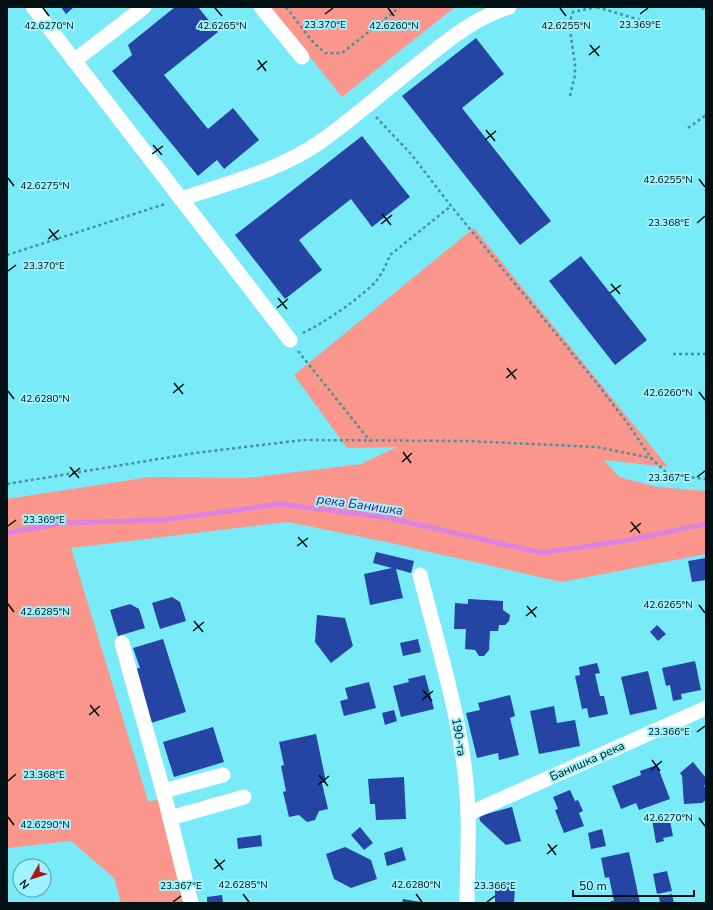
<svg xmlns="http://www.w3.org/2000/svg" width="713" height="910" font-family="'Nunito Sans',sans-serif">
  <style>
    .green { fill: #fb968d }
    .lines { fill: none; stroke-linecap: round; stroke-linejoin: round }
    .stream { stroke: #db83de; stroke-width: 5 }
    .building { fill: #2445a3 }
    .path { stroke: #48929b; stroke-width: 2.5; stroke-dasharray: 3 3; stroke-linecap: butt }
    .minor { stroke: #fff; stroke-width: 15 }
    .ticks { fill: none; stroke: #001013; stroke-width: 1.5 }
    .labels { text-anchor: middle; stroke-width: 4; stroke-linejoin: round; paint-order: stroke }
    .street-label { font-size: 12px; fill: #001013; stroke: #9ef3fe }
    .water-label { font-size: 13px; font-style: italic; fill: #5d0a61; stroke: #9ef3fe }
    .ticks-label { font-size: 10px; text-anchor: middle; fill: #001013; stroke: #9ef3fe; stroke-width: 4; stroke-linejoin: round; paint-order: stroke }
  </style>
  <rect width="100%" height="100%" fill="#79eaf7"/>
  <g class="green">
    <path d="M270,7H455L342,97Z"/>
    <path d="M474,228L668,467L604,460L619,477L657,487L706,491V554L562,582L391,543L288,522L71,548L148,801L160,800L186,903H121L114,878L71,841L7,848V499L150,477L247,478L361,464L397,447L347,448L294,375Z"/>
  </g>
  <g class="lines">
    <path class="stream" d="M7,533L63,523L163,520L280,504L389,518L542,553L629,540L706,524"/>
  </g>
  <g class="building">
    <path d="M61,7H74L66,14Z"/>
    <path d="M175,7H198L218,32L164,75L208,129L233,108L259,140L224,169L217,160L198,176L112,71L132,55L128,45Z"/>
    <path d="M476,38L504,74L462,108L551,221L520,245L402,96Z"/>
    <path d="M362,136L410,197L372,227L351,199L299,240L322,270L285,299L235,235Z"/>
    <path d="M581,256L647,340L615,365L549,281Z"/>
    <path d="M376,552L414,561L411,573L396,569L403,598L370,605L364,574L392,568L373,563Z"/>
    <path d="M706,558V580L692,582L688,561Z"/>
    <path d="M172,597L180,602L186,621L160,629L152,603Z"/>
    <path d="M468,599L503,601V610L510,615L509,621L505,625H499L498,631H490L489,650L484,656H479L475,650L465,649L466,629H454L455,603L468,604Z"/>
    <path d="M130,604L139,609L145,628L118,636L110,610Z"/>
    <path d="M317,615L345,618L353,646L331,663L315,642Z"/>
    <path d="M657,625L666,634L658,641L650,632Z"/>
    <path d="M163,639L186,712L151,723L134,669L140,668L133,648Z"/>
    <path d="M418,639L421,652L403,656L400,643Z"/>
    <path d="M695,661L701,690L681,694L682,699L673,701L670,685L666,686L662,668Z"/>
    <path d="M597,663L600,673L595,674L600,696H604L608,714L589,718L587,708L582,709L575,676L580,675L579,667Z"/>
    <path d="M648,671L657,709L630,715L621,677Z"/>
    <path d="M425,675L434,709L401,717L393,686L409,682L408,679Z"/>
    <path d="M369,682L376,708L344,716L340,701L348,699L345,688Z"/>
    <path d="M510,695L515,716L510,718L519,755L499,760L498,753L477,758L466,713L480,710L478,703Z"/>
    <path d="M554,706L557,723L575,720L580,746L539,754L530,711Z"/>
    <path d="M394,710L397,721L385,725L382,713Z"/>
    <path d="M213,727L224,762L174,777L163,742Z"/>
    <path d="M316,734L326,782L322,783L328,809L319,811L315,820L307,822L299,815L289,817L283,792L286,791L281,766L284,765L279,742Z"/>
    <path d="M693,762L706,778V784L704,786L706,789V800L702,803L684,804L682,776L680,773Z"/>
    <path d="M657,765L670,799L639,810L636,803L621,809L612,786L641,775L640,771Z"/>
    <path d="M404,777L406,819L376,820L375,804H370L368,779Z"/>
    <path d="M570,790L575,801L578,800L583,811L579,813L584,826L564,833L555,810L558,809L553,797Z"/>
    <path d="M512,807L521,841L506,845L480,821L479,816Z"/>
    <path d="M669,816L673,836L663,838L664,841L656,843L652,819Z"/>
    <path d="M360,827L373,843L364,850L351,835Z"/>
    <path d="M602,829L606,846L591,849L588,833Z"/>
    <path d="M261,835L262,846L238,849L237,838Z"/>
    <path d="M345,847L371,860L377,879L351,888L334,879L326,854Z"/>
    <path d="M402,847L406,860L387,866L384,853Z"/>
    <path d="M629,852L640,903H611V901H614L609,877L605,878L601,858Z"/>
    <path d="M667,871L672,891L657,894L653,874Z"/>
    <path d="M495,886H515L514,903H495Z"/>
    <path d="M672,894L674,903H660L659,897Z"/>
    <path d="M222,895L223,903H207V897Z"/>
    <path d="M403,899L421,902V903H402Z"/>
  </g>
  <g class="lines">
    <g class="path">
      <path d="M286,7L312,41L325,53H342L400,7"/>
      <path d="M597,7L660,26"/>
      <path d="M702,7L706,12"/>
      <path d="M570,96L575,75V64L569,24L573,12L597,7"/>
      <path d="M376,117L411,154L451,206L599,386L628,424L651,458L669,475L706,479"/>
      <path d="M688,128L706,115"/>
      <path d="M7,255L165,204"/>
      <path d="M303,333C321,325 365,295 377,280C383,272 387,263 390,255L451,206"/>
      <path d="M298,351L370,441"/>
      <path d="M673,354H706"/>
      <path d="M7,484L195,453L303,440L467,441L597,447L651,458"/>
    </g>
    <g class="minor">
      <path d="M33,7L290,340"/>
      <path d="M261,7L302,57"/>
      <path d="M74,61L144,7"/>
      <path d="M181,199C228,183 278,171 320,142C354,118 385,90 417,65C447,41 472,19 509,7"/>
      <path d="M420,575C440,654 466,733 468,814C469,844 467,874 467,903"/>
      <path d="M122,643L165,798L191,903"/>
      <path d="M163,791L223,775"/>
      <path d="M468,814L706,708"/>
      <path d="M170,818L244,797"/>
    </g>
  </g>
  <path class="ticks" d="M43,8L49,16M215,8L222,16M388,8L394,16M560,8L566,16M325,14L333,8M640,14L648,8M590,45L599,56M589,55L600,46M258,60L266,71M257,70L267,61M486,130L495,141M485,140L496,131M153,145L162,155M152,154L163,146M8,178L14,186M699,179L705,187M382,214L391,225M697,223L705,216M381,224L392,215M49,229L58,240M48,239L59,230M8,271L16,265M611,284L620,294M610,293L621,285M278,298L287,309M277,308L288,299M507,368L516,379M506,378L517,369M174,383L183,394M8,391L14,399M699,392L705,400M173,393L184,384M403,452L411,463M402,462L412,453M70,467L79,478M69,477L80,468M697,477L705,471M631,522L640,533M8,526L16,520M630,532L641,523M298,537L307,547M297,546L308,538M8,604L14,612M699,605L705,613M527,606L536,617M526,616L537,607M194,621L203,632M193,631L204,622M423,690L432,701M422,700L433,691M90,705L99,716M89,715L100,706M697,732L705,726M652,760L660,771M651,770L662,761M319,775L328,786M8,781L16,774M318,785L329,776M8,817L14,825M699,818L705,826M548,844L556,855M547,854L557,845M215,859L223,870M214,869L225,860M243,894L249,902M416,894L422,902M173,902L181,896M487,902L495,896"/>
  <g class="labels">
    <g class="street-label">
      <text transform="translate(459 737) rotate(81)" y="4">190-та</text>
      <text transform="translate(587 761) rotate(-24)" y="4">Банишка река</text>
    </g>
    <g class="water-label">
      <text transform="translate(360 504) rotate(8)" y="5">река Банишка</text>
    </g>
  </g>
  <g class="ticks-label">
    <text x="325" y="28">23.370°E</text>
    <text x="640" y="28">23.369°E</text>
    <text x="394" y="29">42.6260°N</text>
    <text x="49" y="29">42.6270°N</text>
    <text x="222" y="29">42.6265°N</text>
    <text x="566" y="29">42.6255°N</text>
    <text x="668" y="183">42.6255°N</text>
    <text x="45" y="189">42.6275°N</text>
    <text x="669" y="226">23.368°E</text>
    <text x="44" y="269">23.370°E</text>
    <text x="668" y="396">42.6260°N</text>
    <text x="45" y="402">42.6280°N</text>
    <text x="669" y="481">23.367°E</text>
    <text x="44" y="523">23.369°E</text>
    <text x="668" y="608">42.6265°N</text>
    <text x="45" y="615">42.6285°N</text>
    <text x="669" y="735">23.366°E</text>
    <text x="44" y="778">23.368°E</text>
    <text x="668" y="821">42.6270°N</text>
    <text x="45" y="828">42.6290°N</text>
    <text x="243" y="888">42.6285°N</text>
    <text x="416" y="888">42.6280°N</text>
    <text x="181" y="889">23.367°E</text>
    <text x="495" y="889">23.366°E</text>
  </g>
  <rect width="713" height="910" fill="none" stroke="#001013" stroke-width="16"/>
  <g transform="translate(32 878) rotate(231)"><circle r="19" fill="#9ef3fe" stroke="#5f98a0"/>
  <path d="M0-3L7 15L0 10L-7 15Z" fill="#a8131d"/>
  <text y="-6" font-size="11" font-weight="bold" text-anchor="middle" fill="#001013">N</text>
  </g>
  <path d="M573 890v6h121v-6" fill="none" stroke="#001013" stroke-width="2"/>
  <text x="579" y="890" font-size="12" fill="#001013" stroke="#9ef3fe" stroke-width="3" paint-order="stroke">50 m</text>
</svg>
